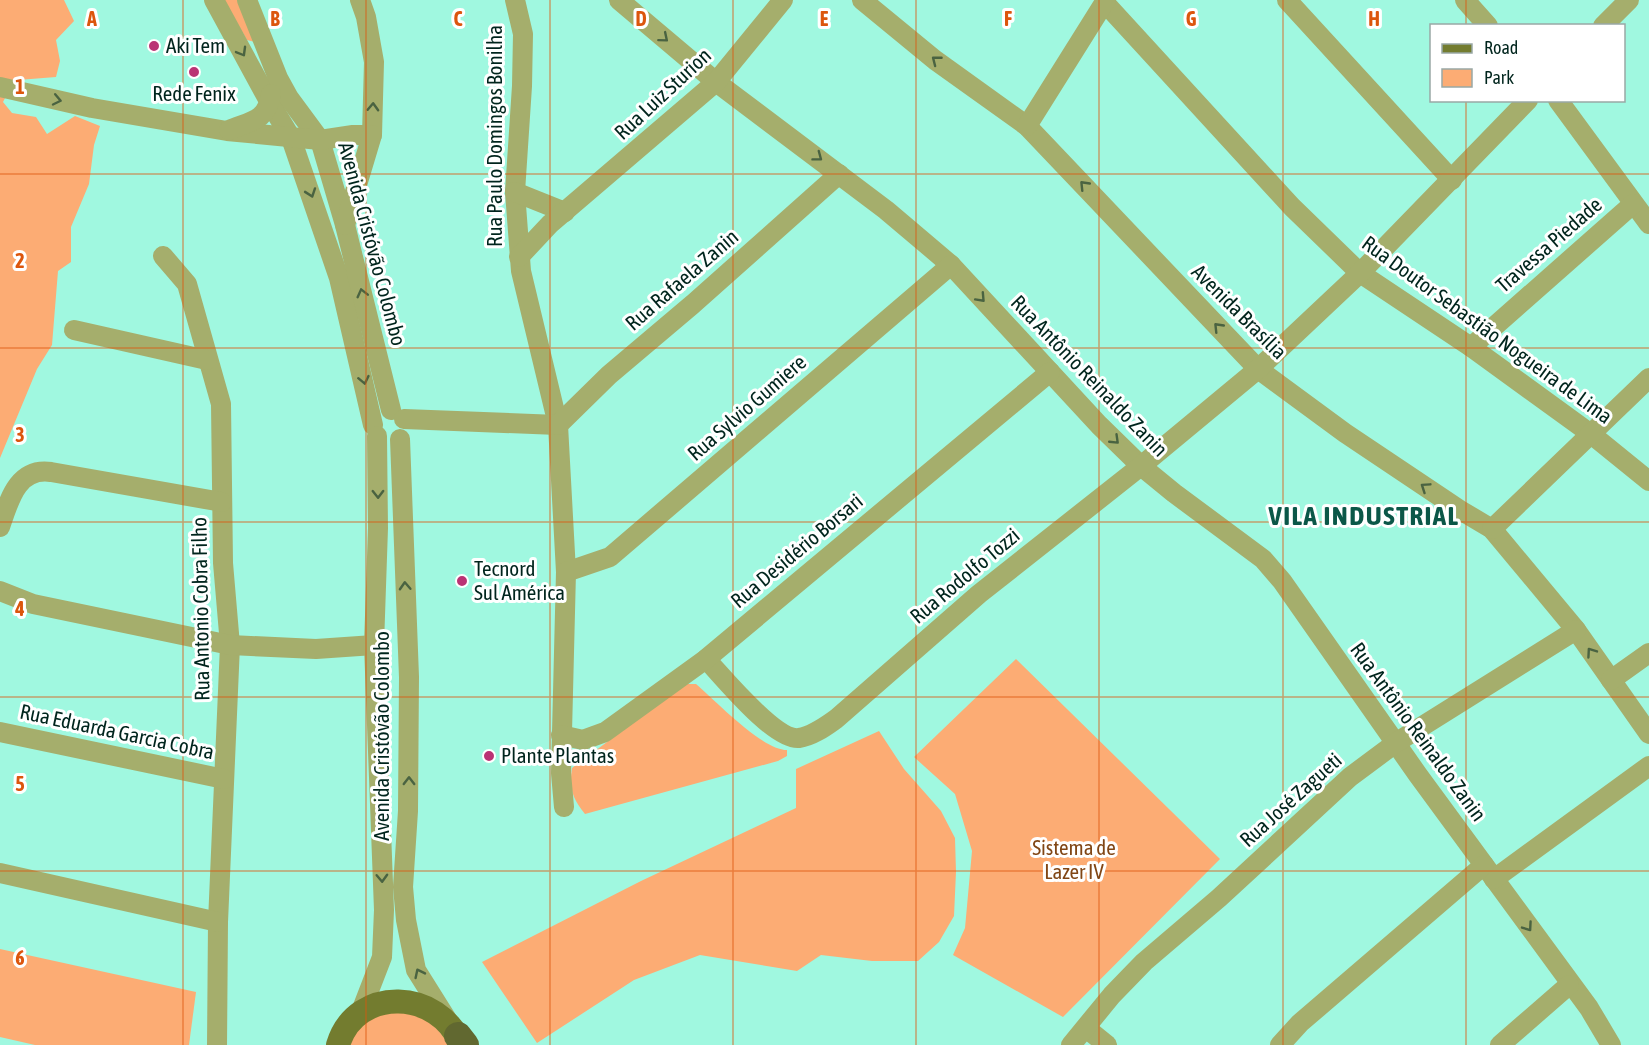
<svg xmlns="http://www.w3.org/2000/svg" width="1649" height="1045" font-family="'Asap Condensed',sans-serif">
  <style>
    .green { fill: #fcac74 }
    .lines { fill: none; stroke-linecap: round; stroke-linejoin: round }
    .minor { stroke: #a5ae6c; stroke-width: 20 }
    .major { stroke: #737c2f; stroke-width: 24 }
    .highway { stroke: #616830; stroke-width: 28 }
    .oneway { stroke: #4a6341 }
    .grid { fill: none; stroke: #dc560d; stroke-width: 1.5; stroke-opacity: 0.55 }
    .poi-dot { fill: #ba3374; stroke: #fff; stroke-width: 2 }
    .labels { text-anchor: middle; stroke-width: 6; stroke-linejoin: round; paint-order: stroke }
    .poi-label { font-size: 21px; fill: #00251d; stroke: #fff; text-anchor: start }
    .street-label { font-size: 21px; fill: #00251d; stroke: #fff }
    .park-label { font-size: 21px; fill: #814615; stroke: #fff }
    .district-label { font-size: 27px; font-weight: bold; letter-spacing: 1.5px; fill: #0b5748; stroke: #fff }
    .grid-label { font-size: 20px; text-anchor: middle; font-weight: bold; fill: #dc560d; stroke: #fff; stroke-width: 6; stroke-linejoin: round; paint-order: stroke }
  </style>
  <rect width="100%" height="100%" fill="#a0f8e0"/>
  <g class="green">
    <path d="M0,0H64L74,21L56,40L60,61L56,77L18,80L10,88L3,102L12,113L36,117L47,134L75,116L100,126L94,145L89,184L71,227V262L58,271L52,345L37,369L0,458Z"/>
    <path d="M224,0H237L255,42L247,40Z"/>
    <path d="M1016,659L1220,859L1063,1017L953,955L965,928L972,851L955,794L914,757Z"/>
    <path d="M685,684H696C716,701 762,750 787,750V756L778,761L585,814C572,798 569,788 572,768Z"/>
    <path d="M879,731L904,769L941,811L955,838L956,872L954,916L939,942L918,961H872L821,955L797,971L700,955L634,980L537,1043L482,962L641,881L796,808V769Z"/>
    <path d="M0,949L196,992L189,1045H35L0,1037Z"/>
    <path d="M388,1010L424,1014L451,1045H347L357,1027Z"/>
  </g>
  <g class="lines">
    <g class="minor">
      <path d="M214,0L270,103L291,138L339,278L373,425"/>
      <path d="M247,0L278,78L289,98L320,140L345,225L391,410"/>
      <path d="M515,0L523,34L522,86L515,192L521,271L558,425L566,572L561,773L564,807"/>
      <path d="M619,0L716,82L886,210L951,265L1099,425L1141,466L1174,493L1263,559L1282,581L1418,775L1589,1008L1611,1045"/>
      <path d="M862,0L935,60L1027,126L1258,369L1345,433L1460,510L1492,529L1576,630L1649,734"/>
      <path d="M1287,0L1452,180"/>
      <path d="M1465,0L1488,26"/>
      <path d="M1105,3L1292,207L1360,273L1471,347L1591,434L1649,481"/>
      <path d="M1603,26L1629,0"/>
      <path d="M0,87L92,108L227,131L320,140L353,135H372L374,62L366,17L360,0"/>
      <path d="M1558,100L1649,224"/>
      <path d="M1027,126L1106,0"/>
      <path d="M229,130C251,121 267,121 271,94"/>
      <path d="M515,192L565,212"/>
      <path d="M345,225L372,135"/>
      <path d="M163,256L187,284L221,404L223,563L230,645L218,922L217,1045"/>
      <path d="M519,257L550,224L716,82L783,0"/>
      <path d="M74,330L207,360"/>
      <path d="M1471,347L1633,204"/>
      <path d="M404,419L558,425"/>
      <path d="M558,425L609,375L693,304L839,174"/>
      <path d="M400,439L409,677L408,811L403,887L406,920L416,970L448,1021"/>
      <path d="M0,527C9,501 17,467 51,472L222,502"/>
      <path d="M1492,529L1649,378"/>
      <path d="M566,572L610,557L951,265"/>
      <path d="M0,591L33,604L230,645L316,649L374,645"/>
      <path d="M706,659C723,677 775,741 799,738C813,736 826,726 836,719L979,594L1141,466L1258,369L1360,273L1528,100"/>
      <path d="M1611,680L1649,653"/>
      <path d="M0,732L224,779"/>
      <path d="M561,735L583,740L605,732L706,659L1050,372"/>
      <path d="M0,873L218,922"/>
      <path d="M1494,879L1649,766"/>
      <path d="M360,1014L382,957L384,910L374,645L378,528L377,436"/>
      <path d="M1086,1028L1107,1045"/>
      <path d="M1071,1045L1112,995L1144,962L1219,898L1350,777L1397,742L1576,630"/>
      <path d="M1280,1045L1300,1023L1484,865"/>
      <path d="M1500,1045L1569,985"/>
    </g>
    <path class="major" d="M338,1045C356,985 440,989 461,1045"/>
    <path class="highway" d="M458,1036L465,1045"/>
  </g>
  <defs><path id="oneway-chevron" d="M-2-3.5L2.5 0L-2 3.5" fill="none" stroke-width="1.6" stroke-linecap="round" stroke-linejoin="round" transform="scale(1.5)"/></defs>
  <g class="oneway">
    <use href="#oneway-chevron" transform="translate(664 38) rotate(40)"/>
    <use href="#oneway-chevron" transform="translate(242 52) rotate(60)"/>
    <use href="#oneway-chevron" transform="translate(936 60) rotate(-142)"/>
    <use href="#oneway-chevron" transform="translate(57 100) rotate(12)"/>
    <use href="#oneway-chevron" transform="translate(373 107) rotate(-88)"/>
    <use href="#oneway-chevron" transform="translate(818 157) rotate(37)"/>
    <use href="#oneway-chevron" transform="translate(1084 185) rotate(-134)"/>
    <use href="#oneway-chevron" transform="translate(311 193) rotate(71)"/>
    <use href="#oneway-chevron" transform="translate(362 293) rotate(-104)"/>
    <use href="#oneway-chevron" transform="translate(981 298) rotate(47)"/>
    <use href="#oneway-chevron" transform="translate(1218 327) rotate(-134)"/>
    <use href="#oneway-chevron" transform="translate(364 380) rotate(78)"/>
    <use href="#oneway-chevron" transform="translate(1115 440) rotate(44)"/>
    <use href="#oneway-chevron" transform="translate(1425 487) rotate(-146)"/>
    <use href="#oneway-chevron" transform="translate(378 494) rotate(89)"/>
    <use href="#oneway-chevron" transform="translate(405 586) rotate(-93)"/>
    <use href="#oneway-chevron" transform="translate(1591 652) rotate(-125)"/>
    <use href="#oneway-chevron" transform="translate(409 781) rotate(-90)"/>
    <use href="#oneway-chevron" transform="translate(382 878) rotate(88)"/>
    <use href="#oneway-chevron" transform="translate(1528 927) rotate(55)"/>
    <use href="#oneway-chevron" transform="translate(419 973) rotate(-116)"/>
  </g>
  <path class="grid" d="M183,0V1045M366,0V1045M550,0V1045M733,0V1045M916,0V1045M1099,0V1045M1283,0V1045M1466,0V26M1466,100V1045M0,174H1649M0,348H1649M0,522H1649M0,697H1649M0,871H1649"/>
  <g class="poi-dot">
    <circle cx="154" cy="46" r="6"/>
    <circle cx="194" cy="72" r="6"/>
    <circle cx="462" cy="581" r="6"/>
    <circle cx="489" cy="756" r="6"/>
  </g>
  <g class="labels">
    <g class="poi-label">
      <text x="166" y="53">Aki Tem</text>
      <text x="194" y="101" text-anchor="middle">Rede Fenix</text>
      <text x="474" y="576">Tecnord<tspan x="474" dy="24">Sul América</tspan></text>
      <text x="501" y="763">Plante Plantas</text>
    </g>
    <g class="street-label">
      <text transform="translate(663 94) rotate(-43)" y="7">Rua Luiz Sturion</text>
      <text transform="translate(495 136) rotate(-90)" y="7">Rua Paulo Domingos Bonilha</text>
      <text transform="translate(372 244) rotate(75)" y="7">Avenida Cristóvão Colombo</text>
      <text transform="translate(1549 245) rotate(-41)" y="7">Travessa Piedade</text>
      <text transform="translate(682 280) rotate(-41)" y="7">Rua Rafaela Zanin</text>
      <text transform="translate(1239 312) rotate(45)" y="7">Avenida Brasília</text>
      <text transform="translate(1487 330) rotate(36)" y="7">Rua Doutor Sebastião Nogueira de Lima</text>
      <text transform="translate(1089 376) rotate(46)" y="7">Rua Antônio Reinaldo Zanin</text>
      <text transform="translate(747 408) rotate(-41)" y="7">Rua Sylvio Gumiere</text>
      <text transform="translate(797 551) rotate(-40)" y="7">Rua Desidério Borsari</text>
      <text transform="translate(965 576) rotate(-40)" y="7">Rua Rodolfo Tozzi</text>
      <text transform="translate(201 609) rotate(-91)" y="7">Rua Antonio Cobra Filho</text>
      <text transform="translate(117 732) rotate(12)" y="7">Rua Eduarda Garcia Cobra</text>
      <text transform="translate(1418 732) rotate(54)" y="7">Rua Antônio Reinaldo Zanin</text>
      <text transform="translate(382 736) rotate(-90)" y="7">Avenida Cristóvão Colombo</text>
      <text transform="translate(1291 800) rotate(-42)" y="7">Rua José Zagueti</text>
    </g>
    <g class="park-label">
      <text x="1074" y="855">Sistema de<tspan x="1074" dy="24">Lazer IV</tspan></text>
    </g>
    <g class="district-label">
      <text x="1364" y="525">VILA INDUSTRIAL</text>
    </g>
  </g>
  <g class="grid-label">
    <text x="92" y="26">A</text>
    <text x="275" y="26">B</text>
    <text x="458" y="26">C</text>
    <text x="641" y="26">D</text>
    <text x="824" y="26">E</text>
    <text x="1008" y="26">F</text>
    <text x="1191" y="26">G</text>
    <text x="1374" y="26">H</text>
    <text x="20" y="94">1</text>
    <text x="20" y="268">2</text>
    <text x="20" y="442">3</text>
    <text x="20" y="616">4</text>
    <text x="20" y="791">5</text>
    <text x="20" y="965">6</text>
  </g>
  <rect x="1430" y="24" width="195" height="78" fill="#ffffff" stroke="#99a8a5" stroke-width="1.5"/>
  <rect x="1442" y="44" width="30" height="9" fill="#737c2f" stroke="#99a8a5" stroke-width="1.5"/>
  <text x="1484" y="54" font-size="18" fill="#00251d">Road</text>
  <rect x="1442" y="69" width="30" height="18" fill="#fcac74" stroke="#99a8a5" stroke-width="1.5"/>
  <text x="1484" y="84" font-size="18" fill="#00251d">Park</text>
</svg>
